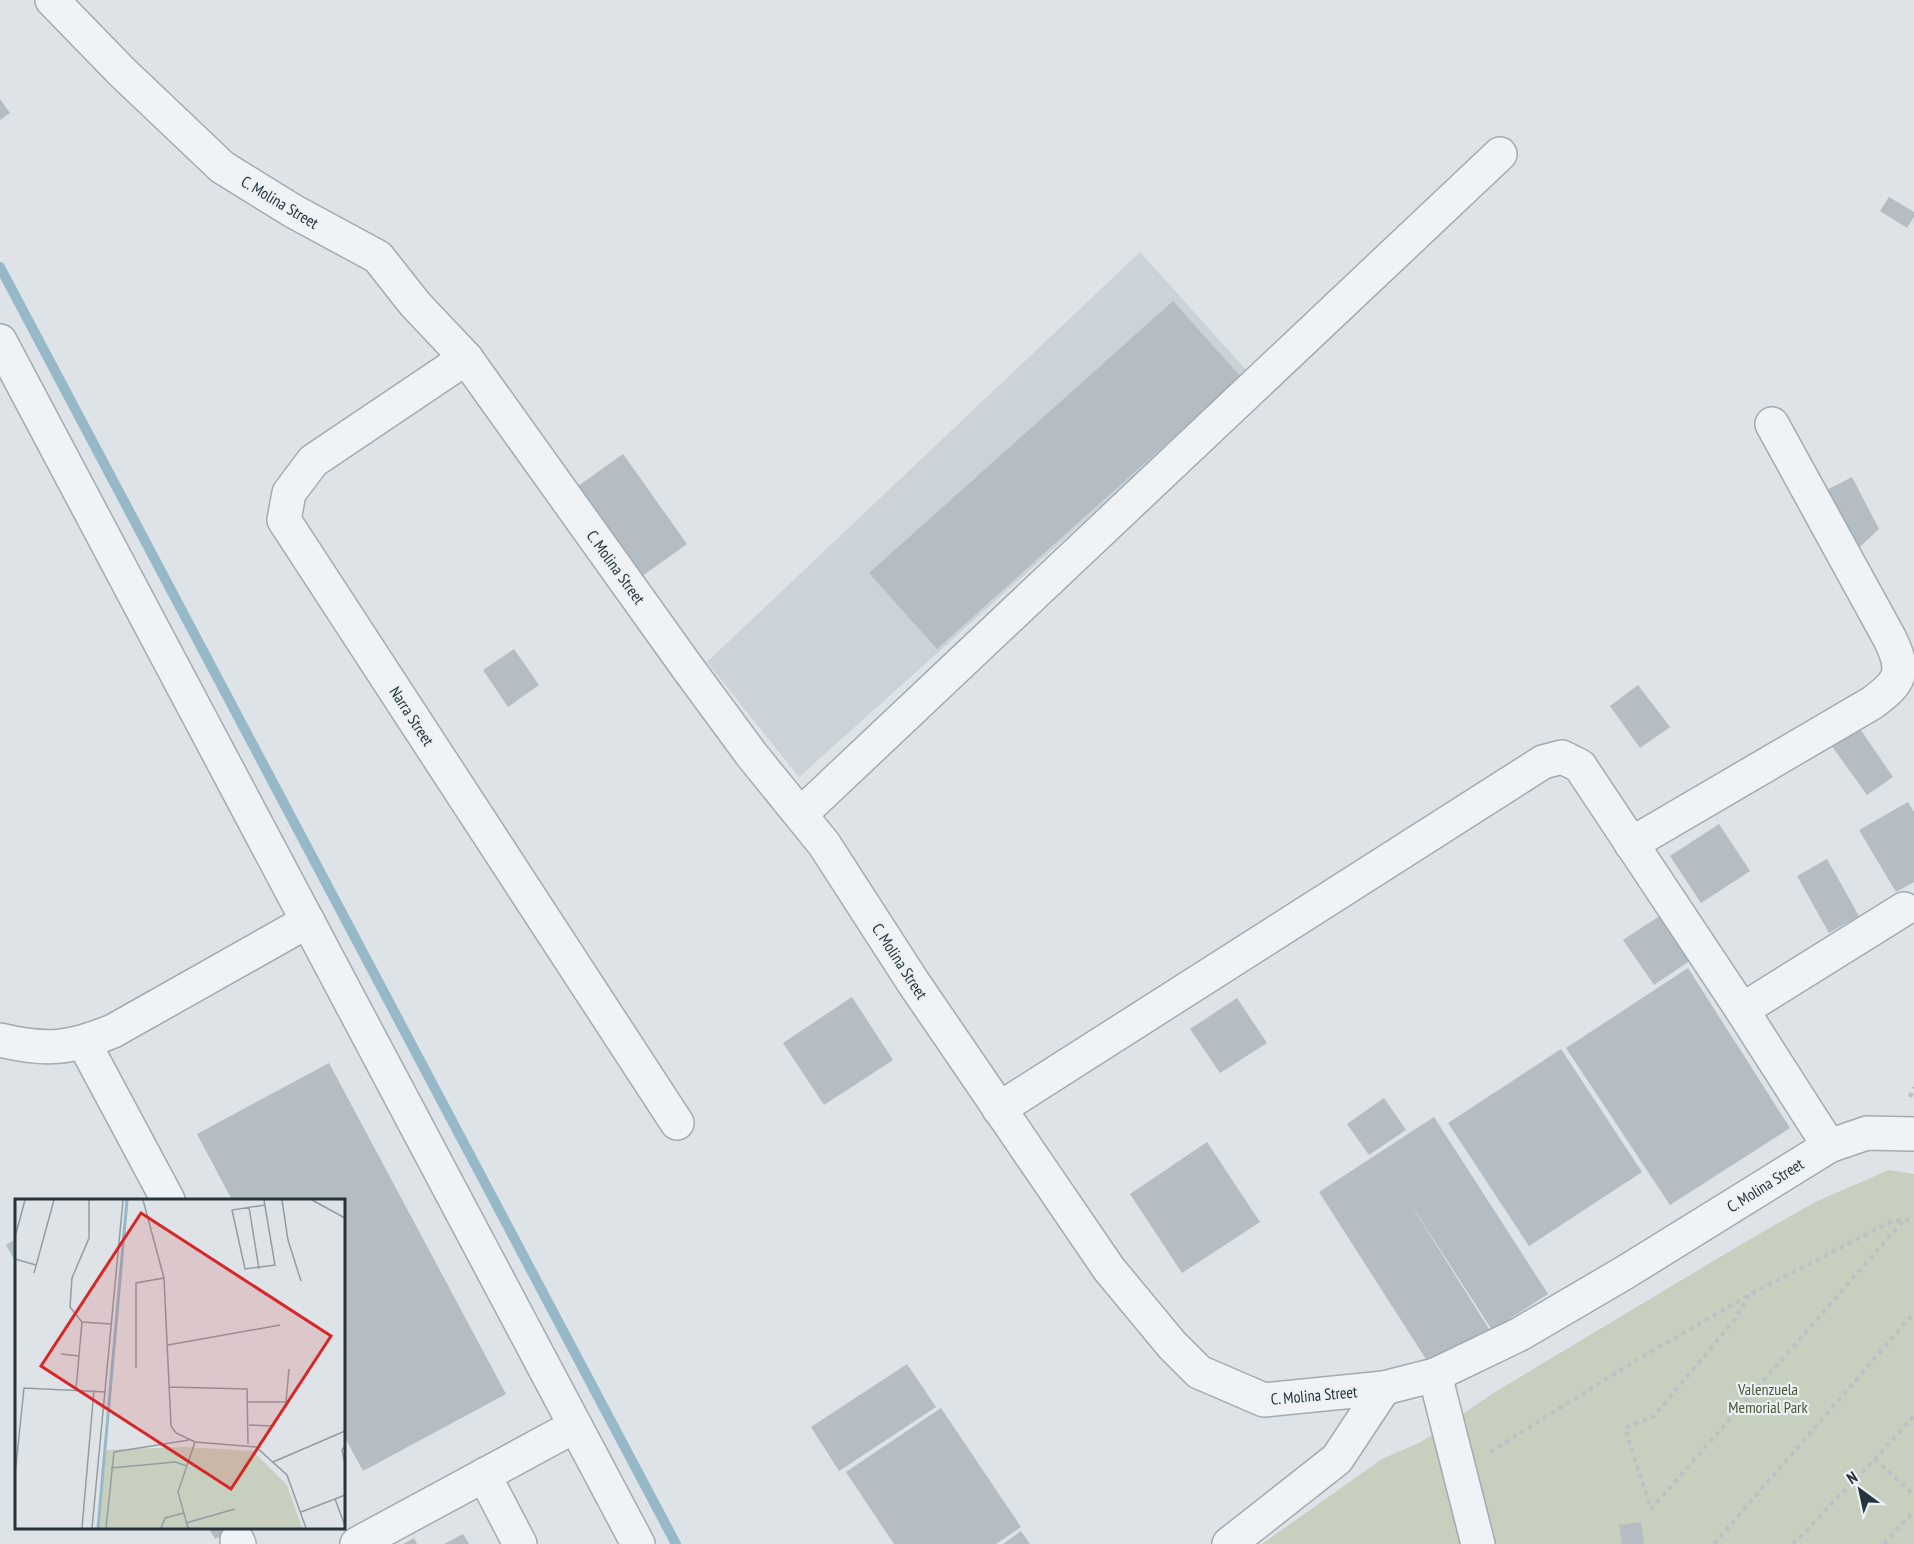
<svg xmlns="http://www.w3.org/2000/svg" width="1914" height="1544" font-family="'PT Sans Narrow',sans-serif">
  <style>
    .built { fill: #cbd3d8 }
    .green { fill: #c7d0be }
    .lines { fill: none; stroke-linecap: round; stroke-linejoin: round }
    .stream { stroke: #97b9c7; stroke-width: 10 }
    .building { fill: #b4bdc3 }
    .minor-casing { stroke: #a2abb1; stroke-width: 36 }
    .path { stroke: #bbc1c5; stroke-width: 4; stroke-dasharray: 4.5 4.5; stroke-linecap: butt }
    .minor { stroke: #eff3f5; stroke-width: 33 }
    .labels { text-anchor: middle; stroke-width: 4.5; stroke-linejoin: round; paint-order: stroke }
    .street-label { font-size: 16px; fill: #26343d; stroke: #ecf1f4 }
    .park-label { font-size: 16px; fill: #435834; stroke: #ecf1f4 }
    .inset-river { fill: none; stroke: #97b9c7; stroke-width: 3 }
    .inset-road { fill: none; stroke: #949da3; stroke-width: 1.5 }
    .view { fill: #d62828; fill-opacity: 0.15; stroke: #d62828; stroke-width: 3 }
    .inset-edge { fill: none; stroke: #26343d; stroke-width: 3 }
  </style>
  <rect width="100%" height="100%" fill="#dde3e7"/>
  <path class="built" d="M1140,252L1249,373L799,777L707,662Z"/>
  <path class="green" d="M1889,1170L1914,1174V1544H1262L1382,1459L1421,1442L1495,1392L1740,1245L1815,1202Z"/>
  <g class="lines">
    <path class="stream" d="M0,267L676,1544"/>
  </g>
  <g class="building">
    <path d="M0,99L10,113L0,120Z"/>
    <path d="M1889,197L1914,212V217L1907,228L1880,211Z"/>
    <path d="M1173,301L1241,377L937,649L869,573Z"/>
    <path d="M623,454L687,544L638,579L574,489Z"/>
    <path d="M1852,477L1879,529L1851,555L1819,494Z"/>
    <path d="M514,649L539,685L508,707L483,670Z"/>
    <path d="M1638,685L1670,727L1640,748L1610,706Z"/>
    <path d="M1856,723L1893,777L1867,795L1829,742Z"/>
    <path d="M1908,802L1914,812V882L1896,892L1859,830Z"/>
    <path d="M1719,824L1750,871L1701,903L1670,856Z"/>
    <path d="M1827,859L1859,916L1829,933L1797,876Z"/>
    <path d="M1661,915L1691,960L1654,985L1623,940Z"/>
    <path d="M1688,968L1790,1128L1670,1205L1566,1048Z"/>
    <path d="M852,997L893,1060L824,1105L783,1043Z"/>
    <path d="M1237,998L1267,1043L1220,1073L1190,1029Z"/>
    <path d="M1561,1049L1642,1172L1529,1246L1448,1123Z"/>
    <path d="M329,1063L506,1394L363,1471L344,1436V1200H232L197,1134Z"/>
    <path d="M1384,1098L1406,1130L1369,1155L1347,1124Z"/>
    <path d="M1434,1117L1548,1294L1492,1330L1403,1192L1489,1329L1431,1367L1319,1192Z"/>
    <path d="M1207,1142L1260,1222L1182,1273L1130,1194Z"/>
    <path d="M16,1239V1263L6,1245Z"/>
    <path d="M907,1364L936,1407L839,1471L811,1427Z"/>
    <path d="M941,1408L1021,1527L996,1544H894L846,1472Z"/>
    <path d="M1641,1522L1644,1544H1622L1619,1525Z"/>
    <path d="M209,1528H250L252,1532L229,1544H223L219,1537L215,1539Z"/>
    <path d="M1021,1531L1030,1544H1003Z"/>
    <path d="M463,1534L469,1544H444Z"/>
    <path d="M414,1538L417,1544H403Z"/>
  </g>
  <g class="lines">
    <defs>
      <g id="minor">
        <path d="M52,0L122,72L222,167L293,211L378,257L415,304L466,358L687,667L751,754L824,844L913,982L1109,1269L1172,1345L1199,1372L1264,1400L1384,1388L1435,1375L1520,1334L1624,1273L1829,1146L1867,1133L1914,1134"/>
        <path d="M0,341L638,1544"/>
        <path d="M466,358L313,461L289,493L284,520L677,1123"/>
        <path d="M801,814L1500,154"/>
        <path d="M1631,844L1872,703C1901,682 1906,672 1890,639L1772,424"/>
        <path d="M1742,1010L1904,909"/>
        <path d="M0,1040C47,1051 69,1049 113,1031L308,921"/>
        <path d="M84,1043L168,1200"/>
        <path d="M999,1109L1543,762L1562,757L1580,766L1742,1010L1829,1146"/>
        <path d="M1435,1375L1478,1544"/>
        <path d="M484,1475L520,1544"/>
        <path d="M237,1540L239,1544"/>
        <path d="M357,1544L575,1426"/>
        <path d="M1229,1544L1337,1459L1384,1388"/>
      </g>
    </defs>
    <use href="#minor" class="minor-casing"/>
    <g class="path">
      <path d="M1910,1097L1914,1087"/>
      <path d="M1749,1295L1735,1319L1654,1416L1625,1428L1651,1509L1904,1220"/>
      <path d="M1490,1452L1635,1361L1749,1295L1892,1221L1914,1220"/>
      <path d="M1875,1459L1914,1495"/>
      <path d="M1714,1544L1914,1313"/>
      <path d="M1793,1544L1875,1459L1914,1416"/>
      <path d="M1884,1544L1914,1511"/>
    </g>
    <use href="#minor" class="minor"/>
  </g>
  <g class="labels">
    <g class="street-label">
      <text transform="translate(280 202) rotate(31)" y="6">C. Molina Street</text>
      <text transform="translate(616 567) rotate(54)" y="6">C. Molina Street</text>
      <text transform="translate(412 716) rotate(57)" y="6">Narra Street</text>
      <text transform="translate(900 961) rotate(57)" y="6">C. Molina Street</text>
      <text transform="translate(1765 1185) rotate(-32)" y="6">C. Molina Street</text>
      <text transform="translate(1314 1395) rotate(-5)" y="6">C. Molina Street</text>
    </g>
    <g class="park-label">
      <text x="1768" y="1395">Valenzuela<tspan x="1768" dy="18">Memorial Park</tspan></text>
    </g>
  </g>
  <g transform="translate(15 1199)">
    <rect width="330" height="330" fill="#dde3e7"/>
    <path d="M169,248L238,252L272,286L287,329H84L91,251Z" fill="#c7d0be"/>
    <path class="inset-river" d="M83,329L112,1"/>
    <path class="inset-road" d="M74,1V39L57,79L55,108L67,123L97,125M128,1L149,79L156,227L161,234L180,243L241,248L272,276L291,329M249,1L260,66L230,70L217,11L250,6M267,1L273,41L286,82M297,1L330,19M234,8L244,70M0,38L10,1M0,60L21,66M19,74L39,1M153,146L265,126M46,155L64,157M121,169V84L149,79M154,188L232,190L233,245M61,190L67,123M233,203H271L274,170M234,226L256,227M330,247L327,251L330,264M258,263L330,232M96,269L160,263L172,267M0,276L9,189L91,193M330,296L320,300L330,327M286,313L320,300M171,324L220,310M67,329L79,191M77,329L108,1M91,329L99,253L174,241M146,329L150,319L169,314M173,329L163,293L180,243"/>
    <path class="view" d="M126,14L316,137L216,290L26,167Z"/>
    <rect width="330" height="330" class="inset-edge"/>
  </g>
  <g transform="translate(1860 1490) rotate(327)" stroke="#ecf1f4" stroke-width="4.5" paint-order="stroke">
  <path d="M0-4.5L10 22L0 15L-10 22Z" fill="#26343d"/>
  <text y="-9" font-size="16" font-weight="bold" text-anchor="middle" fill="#26343d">N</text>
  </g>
</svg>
